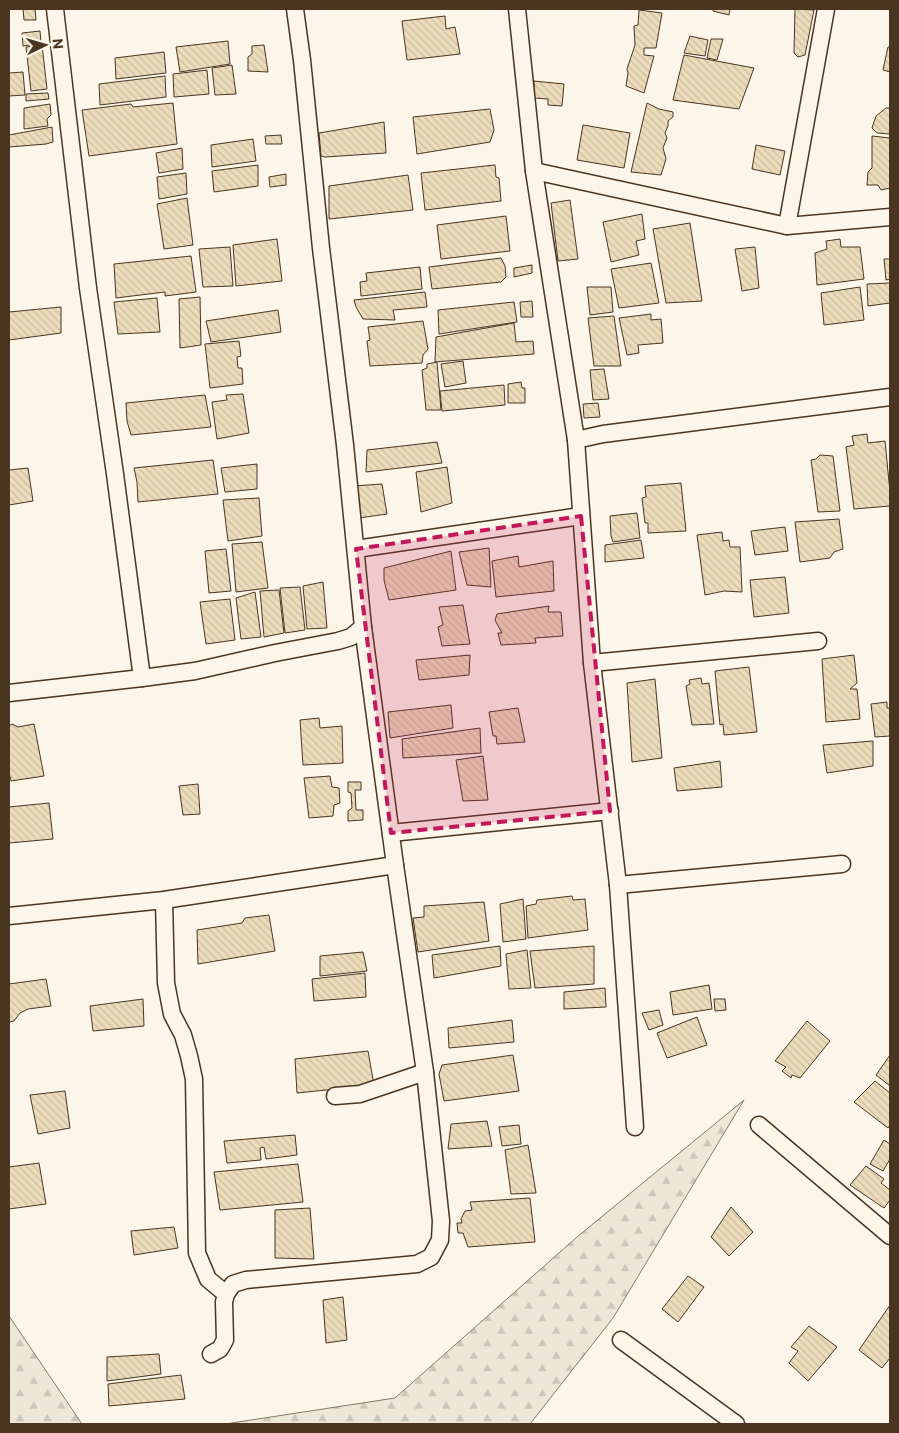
<svg xmlns="http://www.w3.org/2000/svg" width="899" height="1433" font-family="Commissioner,sans-serif">
  <style>
    .forest { fill: url(#forest-firs); stroke: #887966 }
    .building { fill: url(#building-back-hatch); stroke: #4a3520 }
    .lines { fill: none; stroke-linecap: round; stroke-linejoin: round }
    .minor-casing { stroke: #4a3520; stroke-width: 19 }
    .minor { stroke: #fbf6e9; stroke-width: 16 }
    .marked { fill: #c2185b; fill-opacity: 0.2; stroke: #c2185b; stroke-width: 4; stroke-dasharray: 10 6; stroke-linejoin: round }
  </style>
  <defs>
    <pattern id="forest-firs" width="22" height="20" patternUnits="userSpaceOnUse" patternTransform="scale(1.25)"><rect width="22" height="20" fill="#ede6d9"/><path d="M5 1l3.5 6h-7zM16 11l3.5 6h-7z" fill="#cdc6ba"/></pattern>
    <pattern id="building-back-hatch" width="6" height="6" patternUnits="userSpaceOnUse" patternTransform="scale(1.25)"><rect width="6" height="6" fill="#ecdcbc"/><path d="M-1 5l2 2M0 0l6 6M5-1l2 2" fill="none" stroke="#ccbda1"/></pattern>
  </defs>
  <rect width="100%" height="100%" fill="#fbf6e9"/>
  <g class="forest">
    <path d="M744,1100L613,1318L530,1424H225L395,1398L577,1237Z"/>
    <path d="M9,1316L82,1424H9Z"/>
  </g>
  <g class="building">
    <path d="M23,9H35L36,20H24Z"/>
    <path d="M713,9H730L729,15L713,11Z"/>
    <path d="M795,9L814,10L805,55L798,57L794,53Z"/>
    <path d="M639,10L662,13L656,48H644V55L654,56L644,93L626,86L628,73L627,69L635,45L634,26L638,25Z"/>
    <path d="M445,16L446,29L455,27L460,54L407,60L402,21Z"/>
    <path d="M40,31L41,43L23,46L22,33Z"/>
    <path d="M690,36L708,40L705,56L684,53Z"/>
    <path d="M711,39H723L717,60L707,58Z"/>
    <path d="M228,41L230,64L180,72L176,47Z"/>
    <path d="M42,45L47,89L31,91L26,47Z"/>
    <path d="M264,45L268,72L248,71V57L252,54V46Z"/>
    <path d="M888,47H890V72L883,70Z"/>
    <path d="M164,52L166,73L116,79L115,58Z"/>
    <path d="M684,55L754,68L739,109L673,100Z"/>
    <path d="M232,65L236,94L215,95L212,68Z"/>
    <path d="M207,70L209,94L174,97L173,74Z"/>
    <path d="M23,72L25,95L9,96V73Z"/>
    <path d="M165,76L166,97L100,105L99,84Z"/>
    <path d="M534,81L564,84L562,106L548,105V99L534,98Z"/>
    <path d="M48,93L49,99L26,101V94Z"/>
    <path d="M173,103L177,144L89,156L82,110L131,104L133,107Z"/>
    <path d="M647,103L659,109L673,112V117L668,121V126L665,133L667,138L663,148L666,159L661,175L631,172Z"/>
    <path d="M50,104L51,115L47,119L48,126L24,129V108Z"/>
    <path d="M886,108H890V134L877,133L872,128L876,116Z"/>
    <path d="M490,109L494,130L490,142L417,154L413,117Z"/>
    <path d="M384,122L386,153L325,157L321,156L319,133Z"/>
    <path d="M583,125L630,133L624,168L577,160Z"/>
    <path d="M52,127L53,142L46,144L9,147V135Z"/>
    <path d="M281,135L282,144H266L265,136Z"/>
    <path d="M872,136L890,138V188L881,190L878,185H867L868,172L872,168Z"/>
    <path d="M253,139L256,161L212,167L211,145Z"/>
    <path d="M756,145L785,151L780,175L752,169Z"/>
    <path d="M182,148L183,169L159,173L156,153Z"/>
    <path d="M258,165V186L214,192L212,171Z"/>
    <path d="M495,165L496,177L499,178L501,201L425,210L421,173Z"/>
    <path d="M186,173L187,194L159,199L157,177Z"/>
    <path d="M286,174V185L270,187L269,177Z"/>
    <path d="M408,175L413,210L329,219V186Z"/>
    <path d="M187,198L193,245L164,249L157,204Z"/>
    <path d="M570,200L578,259L558,261L551,203Z"/>
    <path d="M642,214L645,239L636,241L639,255L611,262L603,222Z"/>
    <path d="M506,216L510,251L441,259L437,225Z"/>
    <path d="M690,223L702,301L666,303L653,229Z"/>
    <path d="M277,239L282,281L236,286L233,245Z"/>
    <path d="M840,239L841,247H860L864,279L817,285L815,253L827,249L826,241Z"/>
    <path d="M230,247L233,286L203,287L199,249Z"/>
    <path d="M755,247L759,288L742,291L735,249Z"/>
    <path d="M191,256L196,292L165,296V292L116,298L114,264Z"/>
    <path d="M501,258L505,266L506,277L501,282L432,289L429,267Z"/>
    <path d="M884,259H890V279L886,280Z"/>
    <path d="M651,263L659,303L619,308L611,269Z"/>
    <path d="M532,265V273L514,277V268Z"/>
    <path d="M420,267L422,289L361,296L360,282L367,281L366,273Z"/>
    <path d="M890,283V303L868,306L867,284Z"/>
    <path d="M587,287H611L613,312L590,315Z"/>
    <path d="M860,287L864,320L824,325L821,293Z"/>
    <path d="M425,292L427,307L393,310L395,320L363,319L356,307L354,300Z"/>
    <path d="M200,297L201,345L180,348L179,299Z"/>
    <path d="M157,298L160,332L118,334L114,302Z"/>
    <path d="M532,301L533,317H521L520,302Z"/>
    <path d="M514,302L517,322L439,334L438,310Z"/>
    <path d="M61,307V333L9,340V312Z"/>
    <path d="M278,310L281,332L211,342L206,321Z"/>
    <path d="M651,314V320L661,319L663,343L638,345L639,353L627,355L619,318Z"/>
    <path d="M614,316L621,366H594L588,318Z"/>
    <path d="M423,321L428,349L423,355L422,363L370,366L367,341L370,340L368,327Z"/>
    <path d="M514,323L516,342L533,341L534,354L435,362L436,337Z"/>
    <path d="M239,341L241,356L237,357L238,368H242L243,384L210,388L205,344Z"/>
    <path d="M463,361L466,383L445,387L441,364Z"/>
    <path d="M437,362L441,410H426L422,370L427,368V364Z"/>
    <path d="M604,369L609,399L593,400L590,370Z"/>
    <path d="M521,382L522,388H525V403H508V384Z"/>
    <path d="M504,385L505,405L442,411L440,391Z"/>
    <path d="M243,394L249,433L217,439L212,402L227,400L226,395Z"/>
    <path d="M205,395L211,427L131,435L127,421L126,403Z"/>
    <path d="M598,403L600,417L584,418L583,404Z"/>
    <path d="M867,434L868,443L885,441L890,492V506L854,509L846,447L854,445L852,436Z"/>
    <path d="M437,442L442,463L366,472L367,450Z"/>
    <path d="M820,455L833,456L840,511L818,512L811,460L816,459Z"/>
    <path d="M213,460L218,494L138,502L137,482L134,468Z"/>
    <path d="M257,464V489L225,492L221,468Z"/>
    <path d="M447,467L452,503L421,512L416,472Z"/>
    <path d="M28,468L33,501L9,505V470Z"/>
    <path d="M681,483L686,531L648,533V523H645L642,498L646,497L645,486Z"/>
    <path d="M382,484L387,514L359,518L354,486Z"/>
    <path d="M259,498L262,536L228,541L223,500Z"/>
    <path d="M637,513L640,538L613,542L611,536L610,516Z"/>
    <path d="M839,519L843,549L834,552L830,558L800,562L795,522Z"/>
    <path d="M785,527L788,551L755,555L751,531Z"/>
    <path d="M722,532L723,541L729,540L730,547H740L742,592L724,591L705,595L697,535Z"/>
    <path d="M641,540L644,558L605,562V545Z"/>
    <path d="M262,542L268,588L236,592L232,544Z"/>
    <path d="M489,548L491,587L467,585L459,552Z"/>
    <path d="M226,549L231,591L209,593L205,551Z"/>
    <path d="M451,551L456,590L389,600L384,580V568Z"/>
    <path d="M518,556L519,567L553,561L554,591L496,597L492,561Z"/>
    <path d="M785,577L789,613L754,617L750,580Z"/>
    <path d="M323,582L327,628L307,629L303,586Z"/>
    <path d="M300,587L305,630L285,633L280,588Z"/>
    <path d="M279,590L284,633L264,637L260,591Z"/>
    <path d="M255,592L261,637L241,639L236,598Z"/>
    <path d="M230,599L235,640L206,644L200,602Z"/>
    <path d="M463,605L470,644L442,646L438,627L443,625L439,607Z"/>
    <path d="M549,606L548,612H561L563,636L535,638L536,643L501,645L498,633H502L495,620L497,614Z"/>
    <path d="M470,655L469,675L419,680L416,660Z"/>
    <path d="M854,655L857,683L850,689H857L860,719L826,722L822,659Z"/>
    <path d="M749,667L757,732L724,735L723,724L720,725L715,671Z"/>
    <path d="M701,678L702,684L709,683L714,724L692,725L686,686L690,684L689,680Z"/>
    <path d="M655,679L662,758L632,762L627,683Z"/>
    <path d="M887,702V708H890V736L875,737L871,704Z"/>
    <path d="M451,705L453,728L390,738L388,712Z"/>
    <path d="M518,708L525,742L497,744L496,736H493L489,712Z"/>
    <path d="M319,718L320,728L342,726L343,763L303,765L300,720Z"/>
    <path d="M12,724L18,727L34,724L44,776L11,781L9,773V726Z"/>
    <path d="M480,728L481,753L403,758L402,739Z"/>
    <path d="M873,741V766L827,773L823,745Z"/>
    <path d="M483,756L488,800L463,801L456,760Z"/>
    <path d="M720,761L722,787L677,791L674,768Z"/>
    <path d="M330,776L332,787L339,788L340,803L334,805L333,816L309,818L304,778Z"/>
    <path d="M348,782H361V790H355L356,810H363V820L348,821V811L352,808L351,793L348,792Z"/>
    <path d="M198,784L200,814L183,815L179,786Z"/>
    <path d="M49,803L53,839L9,843V807Z"/>
    <path d="M572,896L573,900L585,899L588,930L528,938L526,906L536,904L537,900Z"/>
    <path d="M523,899L526,939L503,942L500,904Z"/>
    <path d="M484,902L489,941L418,952L413,918L424,917V906Z"/>
    <path d="M269,915L275,951L198,964L197,930L242,923L245,918Z"/>
    <path d="M500,946L501,966L434,978L432,955Z"/>
    <path d="M594,946V984L535,988L530,951Z"/>
    <path d="M527,950L531,988L509,989L506,954Z"/>
    <path d="M363,952L367,971L320,976V956Z"/>
    <path d="M365,973L366,997L314,1001L312,979Z"/>
    <path d="M46,979L51,1006L28,1009L20,1013L14,1021L9,1022V984Z"/>
    <path d="M709,985L712,1009L673,1015L670,992Z"/>
    <path d="M605,988L606,1007L564,1009V992Z"/>
    <path d="M143,999L144,1026L93,1031L90,1006Z"/>
    <path d="M714,999H725L726,1010L715,1011Z"/>
    <path d="M659,1010L663,1025L649,1030L642,1013Z"/>
    <path d="M697,1017L707,1045L667,1058L657,1033Z"/>
    <path d="M512,1020L514,1042L449,1048L448,1028Z"/>
    <path d="M807,1021L830,1041L800,1078L792,1075L791,1078L782,1071L786,1067L775,1061Z"/>
    <path d="M368,1051L374,1085L297,1093L295,1059Z"/>
    <path d="M513,1055L519,1091L444,1101L439,1074L442,1065Z"/>
    <path d="M890,1055V1086L876,1075Z"/>
    <path d="M875,1081L890,1093V1125L888,1128L854,1102Z"/>
    <path d="M65,1091L70,1128L38,1134L30,1095Z"/>
    <path d="M487,1121L492,1146L448,1149L451,1124Z"/>
    <path d="M519,1125L521,1144L502,1146L499,1127Z"/>
    <path d="M295,1135L297,1155L266,1159L264,1147L260,1148L261,1160L227,1163L224,1141Z"/>
    <path d="M884,1140L890,1144V1159L883,1171L870,1164Z"/>
    <path d="M528,1145L536,1193L511,1194L505,1150Z"/>
    <path d="M39,1163L46,1204L9,1209V1167Z"/>
    <path d="M298,1164L303,1202L220,1210L214,1172Z"/>
    <path d="M866,1166L884,1179L881,1183L890,1190V1200L884,1208L850,1185Z"/>
    <path d="M530,1198L535,1242L468,1247L463,1233H458L457,1223H462L461,1219L465,1211L472,1210L470,1202Z"/>
    <path d="M731,1207L753,1232L729,1256L711,1237Z"/>
    <path d="M310,1208L314,1259L275,1258V1210Z"/>
    <path d="M174,1227L178,1248L134,1255L131,1231Z"/>
    <path d="M688,1276L704,1287L678,1322L662,1309Z"/>
    <path d="M343,1297L347,1340L326,1343L323,1300Z"/>
    <path d="M890,1305V1358L882,1368L859,1350Z"/>
    <path d="M809,1326L837,1347L808,1381L789,1363L798,1351L791,1347Z"/>
    <path d="M159,1354L161,1374L107,1381V1357Z"/>
    <path d="M181,1375L185,1399L109,1406L108,1384Z"/>
  </g>
  <g class="lines">
    <defs>
      <g id="minor">
        <path d="M55,9L88,288L115,474L142,678"/>
        <path d="M517,9L534,171L576,440L592,663L618,885L635,1127"/>
        <path d="M534,171L787,226L890,217"/>
        <path d="M787,226L826,9"/>
        <path d="M576,440L603,434L890,397"/>
        <path d="M356,549L581,516"/>
        <path d="M592,663L818,641"/>
        <path d="M9,693L142,678L195,671L275,653L338,641L351,637L363,627"/>
        <path d="M391,833L610,811"/>
        <path d="M618,885L842,864"/>
        <path d="M164,900L166,983L172,1014L183,1035L189,1056L194,1079L197,1253L208,1279L226,1294"/>
        <path d="M9,916L164,900L395,865"/>
        <path d="M335,1096L360,1094L425,1072"/>
        <path d="M759,1125L890,1236"/>
        <path d="M621,1340L736,1424"/>
        <path d="M211,1354L220,1349L225,1340L224,1302L226,1294L233,1284L246,1280L417,1264L431,1257L440,1240L441,1221L425,1072L395,865L363,627L345,445L321,248L302,60L295,9"/>
      </g>
    </defs>
    <use href="#minor" class="minor-casing"/>
    <use href="#minor" class="minor"/>
  </g>
  <path class="marked" d="M581,516L610,811L391,833L356,549Z"/>
  <rect width="899" height="1433" fill="none" stroke="#4a3520" stroke-width="20"/>
  <g transform="translate(45 45) rotate(85)" stroke="#fbf6e9" stroke-width="4" paint-order="stroke">
  <path d="M0-4L9 19L0 12L-9 19Z" fill="#4a3520"/>
  <text y="-8" font-size="14" font-weight="bold" text-anchor="middle" fill="#4a3520">N</text>
  </g>
</svg>
